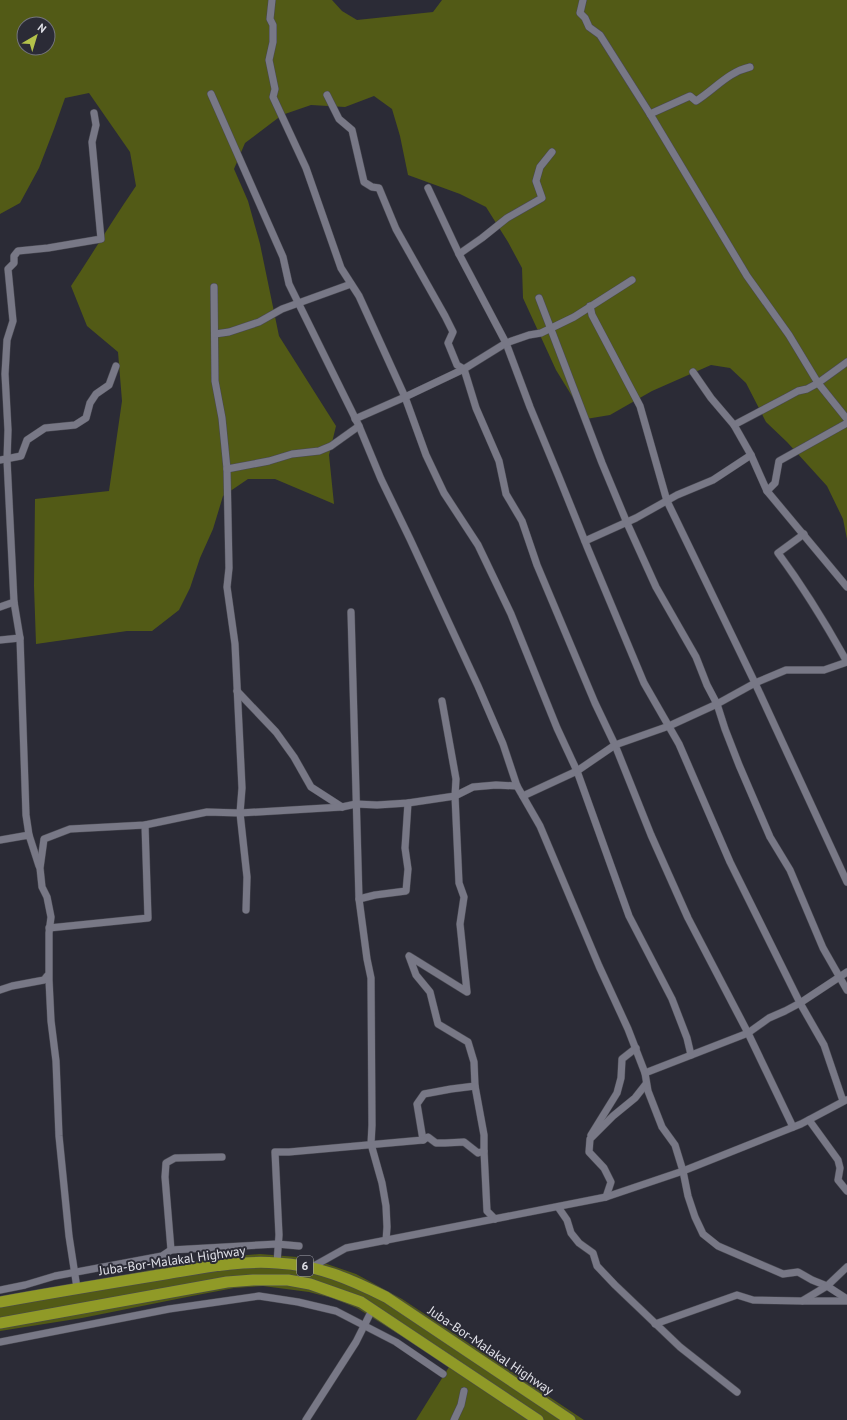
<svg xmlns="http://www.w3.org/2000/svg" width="847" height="1420" font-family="'PT Sans',sans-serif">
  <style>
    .green { fill: #525a16; fill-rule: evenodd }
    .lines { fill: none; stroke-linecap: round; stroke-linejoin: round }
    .minor-casing { stroke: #494952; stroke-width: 8 }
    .trunk-casing { stroke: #494952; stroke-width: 12 }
    .minor { stroke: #787886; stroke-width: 7 }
    .trunk { stroke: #909a27; stroke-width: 11 }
    .labels { text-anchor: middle; stroke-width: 4; stroke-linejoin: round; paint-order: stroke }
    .shield { fill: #2b2b36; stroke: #aaaab3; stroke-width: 1 }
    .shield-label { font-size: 12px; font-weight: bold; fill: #e1e1e8 }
    .street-label { font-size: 13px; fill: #e1e1e8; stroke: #2b2b36 }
  </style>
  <rect width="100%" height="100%" fill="#2b2b36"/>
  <g class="green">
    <path d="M0,0H332L342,11L357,20L433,12L442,0H847V539L843,519L827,486L787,442L766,422L746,383L730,368L711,365L652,391L610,415L586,419L556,370L523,298L522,268L508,242L486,207L460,194L408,175L400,136L392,109L374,96L345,107L311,105L282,115L245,143L234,169L248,201L260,244L279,336L336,426L329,455L334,504L275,479H248L223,496L213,529L200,558L190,588L179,610L152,631H127L36,644L34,586L35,499L109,491L122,401L118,352L87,326L71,286C93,253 113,219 136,186L130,152L89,93L65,98L54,129L39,168L20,203L0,214ZM24,24H48V48H24Z"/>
    <path d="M260,1254L297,1257L321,1262L356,1274L402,1299L584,1420H416L449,1367L403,1337L357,1308L332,1298L309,1292L263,1286L234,1288L192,1296L82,1318L0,1331V1298L215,1258Z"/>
  </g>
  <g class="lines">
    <defs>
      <g id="minor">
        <path d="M272,0L270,19L273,25V42L269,60L275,89L273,97L306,168L341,268L359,296L405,397L426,455L444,493L478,545L511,614L557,728L577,771L629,916L672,999L687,1038L691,1055"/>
        <path d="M583,0L580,13L585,18L589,27L600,35L650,114L747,276L789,335L818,383L847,419"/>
        <path d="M211,94L283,257L289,284L359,426L381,479L410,539L478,686L503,744L517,786L540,826L599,966L628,1029L645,1073"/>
        <path d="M327,95L339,119L352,130L364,182L372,187L379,188L396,229L445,316L453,332L448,343L457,365L464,369L476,408L499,461L506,494L522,521L537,565L595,703L615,745L651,835L688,918L748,1033L793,1127"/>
        <path d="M650,114L690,96L696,101C715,89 728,72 750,67"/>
        <path d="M428,188L459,254L506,343L530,407L559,477L588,549L644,683L679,744L730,862L800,1003L824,1045L843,1101"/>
        <path d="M459,254L482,238L507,218L542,198L536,181L540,167L552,152"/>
        <path d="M214,287L215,381L222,418L227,469L229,568L227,587L235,644L242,788L240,813L247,877L246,910"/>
        <path d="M539,298L602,463L627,523L656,587L696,657L707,685L717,704L725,729L739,765L770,837L790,870L823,948L847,990"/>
        <path d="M590,306L592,315L640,406L667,501L755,683L847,882"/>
        <path d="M215,334L229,332L259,322L282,309L351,284"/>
        <path d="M693,372L711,398L734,425L751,455L767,491L847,587"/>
        <path d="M355,419L405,397L464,369L506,343L529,335L541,333L574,317L632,280"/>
        <path d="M734,425L787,397L798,391L807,389L818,383L847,362"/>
        <path d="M0,460L21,456L27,440L45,428L75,425L86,418L90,403L96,394L109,385L116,366"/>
        <path d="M227,469L269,461L292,454L319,451L331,446L359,426"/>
        <path d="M767,491L775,483L779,461L847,423"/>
        <path d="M585,541L636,518L677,495L713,480L751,455"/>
        <path d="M0,607L14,602"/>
        <path d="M351,612L359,899"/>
        <path d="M0,640L20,638"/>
        <path d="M237,691L276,732L294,757L311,787L342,807"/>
        <path d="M442,701L456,779L455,796L459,883L464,897L460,924L467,992L409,956L416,975L430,992L438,1024L468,1042L474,1062L475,1086L451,1089L424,1094L417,1104L423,1140L428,1137L436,1143H445L464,1142L478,1153L484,1151L487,1211L495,1219"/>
        <path d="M523,796L577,771L615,745L669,726L717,704L755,683L786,670H824L847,662C826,624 804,588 778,553L804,534"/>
        <path d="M29,835L26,815L20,638L14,602L7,460L8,430L5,374L7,340L13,321L8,269L14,263V256L18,251L48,248L101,239L92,142L96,125L94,113"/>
        <path d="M0,840L29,835L39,866"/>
        <path d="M49,928L148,918L145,825"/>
        <path d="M847,972L800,1003L785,1011L769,1018L748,1033L645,1073L648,1091L662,1127L675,1145L683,1171L688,1196L695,1217L703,1234L718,1246L783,1274L798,1272L812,1280L827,1286L847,1299"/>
        <path d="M0,990L12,986L44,980L47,976"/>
        <path d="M475,1086L484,1135V1151"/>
        <path d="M809,1120L838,1160L840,1168L838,1180L847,1191"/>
        <path d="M591,1135L617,1093L621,1078L622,1059L636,1048"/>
        <path d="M606,1197L611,1182L604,1168L589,1152L590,1139L613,1116L635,1098L646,1084"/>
        <path d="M558,1207L567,1220L571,1233L579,1243L593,1253L597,1266L615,1285L680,1347L737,1392"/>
        <path d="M386,1241L387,1227L386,1206L382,1183L371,1144L372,1125L371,978L367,959L359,899L375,895L406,891L408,869L405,848L408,803"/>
        <path d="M171,1250L165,1177L166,1163L175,1158L222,1157"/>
        <path d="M277,1263L279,1235L275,1152H289L423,1140"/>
        <path d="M312,1267L346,1248L606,1197L683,1171L801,1124L846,1100"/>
        <path d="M77,1288L69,1236L59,1136L56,1061L51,1021L49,980V933L51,917L47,897L42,887L40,868L44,839L70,829L145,825L207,812L240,813L342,807L356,804L377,805L408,803L455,796L473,787L496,785L517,786"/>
        <path d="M0,1290L25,1285L55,1276L162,1256L171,1250L277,1244L299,1246"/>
        <path d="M803,1301H847"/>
        <path d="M655,1324L737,1295L753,1300L802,1301L827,1286L847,1267"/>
        <path d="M0,1342L169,1309L259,1296L298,1302L336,1311L396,1342L443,1374"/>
        <path d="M306,1420L356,1342L372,1310"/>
        <path d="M454,1420L461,1405L464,1391"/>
      </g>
      <g id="trunk">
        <path d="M0,1302C55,1292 110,1283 165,1274C202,1268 240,1260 277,1263C318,1265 350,1279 386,1297L570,1420"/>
        <path d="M0,1323L227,1282L253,1280H288L310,1284L361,1302L538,1420"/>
      </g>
    </defs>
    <use href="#minor" class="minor-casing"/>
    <use href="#trunk" class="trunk-casing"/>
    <use href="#minor" class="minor"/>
    <use href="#trunk" class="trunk"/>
  </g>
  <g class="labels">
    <rect class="shield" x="297" y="1256" width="16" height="20" rx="3"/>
    <g class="shield-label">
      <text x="305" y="1270">6</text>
    </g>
    <g class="street-label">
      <text transform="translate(172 1260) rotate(-8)" y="5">Juba-Bor-Malakal Highway</text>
      <text transform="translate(491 1350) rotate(34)" y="5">Juba-Bor-Malakal Highway</text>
    </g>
  </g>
  <g transform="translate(36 36) rotate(38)"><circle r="19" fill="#2b2b36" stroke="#74747d"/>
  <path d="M0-3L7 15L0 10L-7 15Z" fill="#b4c24a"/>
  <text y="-6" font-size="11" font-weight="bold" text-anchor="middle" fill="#e1e1e8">N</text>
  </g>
</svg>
